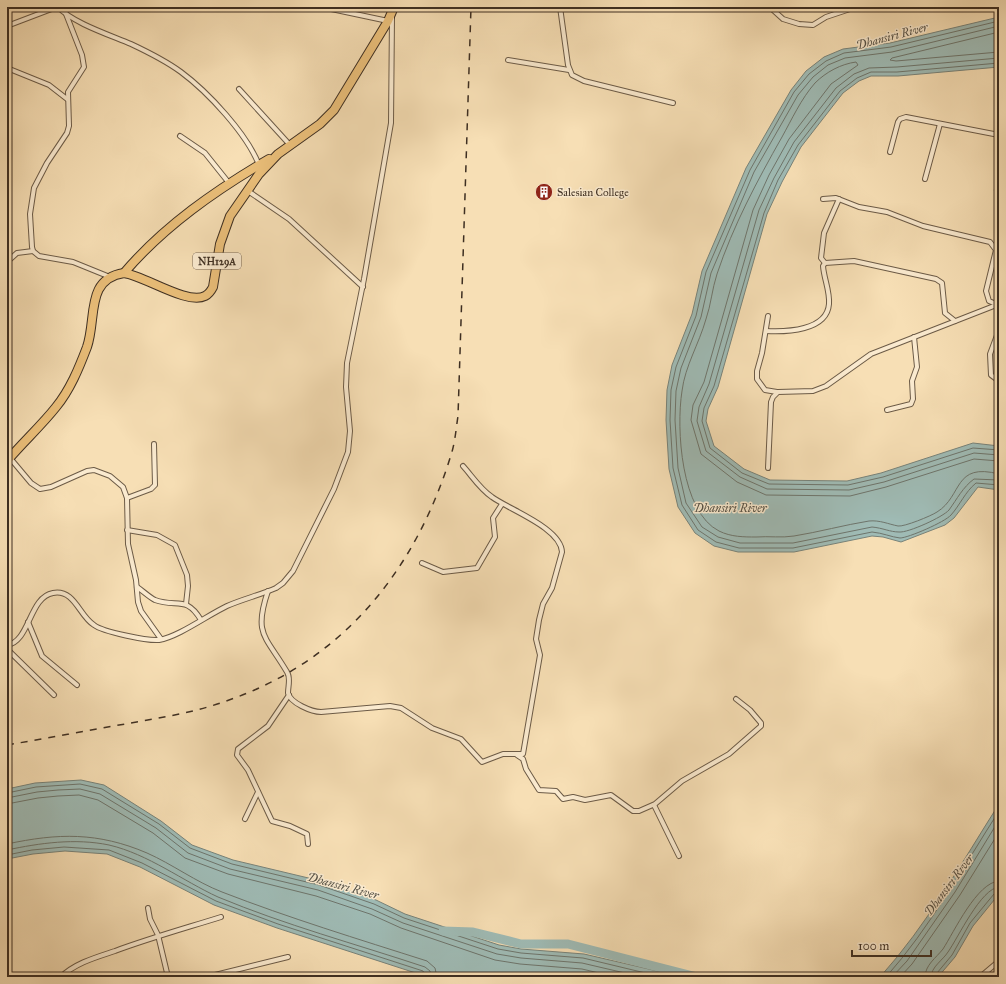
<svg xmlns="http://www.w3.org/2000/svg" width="1006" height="984" font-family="'IM FELL Great Primer',serif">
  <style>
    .water { fill: #9fbbb5; stroke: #78837a }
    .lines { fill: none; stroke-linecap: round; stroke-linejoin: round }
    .shore { stroke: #6e756c; stroke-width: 1 }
    .river { stroke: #9fbbb5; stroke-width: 9 }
    .street-casing { stroke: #6c5b47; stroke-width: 6 }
    .highway-casing { stroke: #3e2f22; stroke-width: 10 }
    .street { stroke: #faeacf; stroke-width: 4 }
    .highway { stroke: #ecc07a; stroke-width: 8 }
    .rail { stroke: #3e2f22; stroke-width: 1.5; stroke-dasharray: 7 7; stroke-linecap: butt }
    .labels { text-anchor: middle; stroke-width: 3; stroke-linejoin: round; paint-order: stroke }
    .shield { fill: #faeacf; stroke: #766756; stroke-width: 1 }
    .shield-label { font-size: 10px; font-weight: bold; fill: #3e2f22 }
    .poi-label { font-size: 11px; fill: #3e2f22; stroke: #faeacf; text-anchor: start }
    .water-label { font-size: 12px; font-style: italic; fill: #565247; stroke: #faeacf }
  </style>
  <rect width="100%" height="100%" fill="#f7dfb5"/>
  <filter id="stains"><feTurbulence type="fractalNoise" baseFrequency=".005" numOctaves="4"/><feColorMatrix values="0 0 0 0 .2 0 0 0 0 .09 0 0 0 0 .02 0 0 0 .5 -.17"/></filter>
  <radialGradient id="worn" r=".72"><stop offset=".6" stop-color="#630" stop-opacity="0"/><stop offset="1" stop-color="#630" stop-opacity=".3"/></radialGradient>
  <g class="water">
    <path d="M999,17V67L898,76H871L859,81L843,93L801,147L782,182L767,214L718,387L708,409L706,421L714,446L744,469L770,480L847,481L881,473L973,443L999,446V490L978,487L954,518L945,525L901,542L883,537L872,536L794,552H738L714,546L695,533L678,507L669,469L666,420L667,390L672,365L692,314L702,271L746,168L791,90L806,71L824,57L843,49L890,43Z"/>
    <path d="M81,780L104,785L161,821L192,845L233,860L321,881L376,900L405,914L499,945L521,949L584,954L683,977H428L277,928L214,905L140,867L107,854L65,851L33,854L7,859V789L35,783Z"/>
    <path d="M999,804V894L973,926L955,957L938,977H880C927,925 962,862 999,804Z"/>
  </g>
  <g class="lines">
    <g class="shore">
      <path d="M999,21L891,47L844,53L826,61L809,74L794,92L750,170L706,272L696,316L676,367L671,390L670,420L673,468L682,505L698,530L716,542L739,548H793L872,532C883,533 891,537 900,538C908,538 945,522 951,515C960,505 965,492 976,483L999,485"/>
      <path d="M999,26L892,52L845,58L828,65L813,77L798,95L754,172L711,273L701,317L681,368L676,391L675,420L678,468L686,503L702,527L718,537L740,543H793L872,527C883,528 890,532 899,532C908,533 943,517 949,510C957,499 963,487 974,479L999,480"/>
      <path d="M999,32L892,58L890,60L896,61L999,52"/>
      <path d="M999,58L897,67L869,68L854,74L836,88L794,142L774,178L759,210L709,384L699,407L697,421L706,451L740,477L767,489L849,490L884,482L974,453L999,455"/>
      <path d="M999,63L897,72H871L857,78L840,91L798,145L778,180L764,213L714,386L704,408L702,421L710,448L742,473L769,484L848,485L883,477L973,448L999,450"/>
      <path d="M999,461L974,459L886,487L850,496L766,495L737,482L701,454L691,420L693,405L704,382L753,210L769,175L789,139L831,84L858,65L856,62C841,64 826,72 815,83C801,99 792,119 782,137C757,181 733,226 717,274C712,289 711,305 706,319C699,344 685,366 682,391C676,429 681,512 719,531C731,537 744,537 756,537C769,536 782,538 794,536C819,532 844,525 869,521C880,520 888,524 898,526C904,527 931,516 937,512C963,496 953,462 999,474"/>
      <path d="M7,793L36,787L80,784L102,789L159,824L190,848L232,864L319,885L374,904L404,918L498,949L521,953L583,958L662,977"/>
      <path d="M7,798L37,792L58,790L80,789L100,794L156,828L188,853L230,869L318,890L372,909L403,923L497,954L521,958L582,963L642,977"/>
      <path d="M7,804L38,798L58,796L79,795L98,800L153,833L185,858L228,874L316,896L370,914L401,928L495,960L520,964L582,969L616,977"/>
      <path d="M7,844C58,833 98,832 147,853C172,864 196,882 222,892C289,918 358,939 427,961L435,968L437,977"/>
      <path d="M7,850C40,843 75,838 109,845C148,854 183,881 218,897C285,925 356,944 425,967L430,971L431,977"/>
      <path d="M7,855L32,850L64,847L109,850L142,863L216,901L278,924L423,971L426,977"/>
      <path d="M886,977C930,928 963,867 999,811"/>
      <path d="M892,977L907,961L955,892L999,820"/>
      <path d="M900,977L912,964L960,895L999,832"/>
      <path d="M925,977C925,965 936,958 943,949C954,932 977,882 999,881"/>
      <path d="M931,977C931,967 943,960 948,952C958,938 981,888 999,887"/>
      <path d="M936,977L937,973L952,955L970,923L994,894L999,892"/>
    </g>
    <path class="river" d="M443,931L473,932L521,944H568L697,977"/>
    <defs>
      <g id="street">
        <path d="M58,7C73,23 110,35 131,44C148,52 166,61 181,72C208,92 247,134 259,165"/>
        <path d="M322,7L388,21"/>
        <path d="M560,7L568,65L572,75L584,81L673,103"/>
        <path d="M772,9L783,19L799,24L813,25L826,17L856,7"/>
        <path d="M66,14L82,55L84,67L68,92L69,126L67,133L47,163L34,188L30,214L32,247L33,251L39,256L73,262L110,277"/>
        <path d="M7,26L57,7"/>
        <path d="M508,60L569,70"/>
        <path d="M7,68L49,85L67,99"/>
        <path d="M239,89L290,145"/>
        <path d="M180,136L205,153L229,183"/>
        <path d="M890,152L898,122L900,119L906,117L999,135"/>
        <path d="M925,179L940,124"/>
        <path d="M997,190L999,188"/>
        <path d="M248,191L289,219L363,287"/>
        <path d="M823,199L836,198L859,207L887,212L923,226L990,242L996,250L986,291L989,301L996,304"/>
        <path d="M7,262L17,253L33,251"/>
        <path d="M825,263L821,258L824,233L839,199"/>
        <path d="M768,316L762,353L757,371V379L765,390L777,392"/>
        <path d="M999,330L990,354L991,375L999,381"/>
        <path d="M766,331C786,332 827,331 829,304C830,291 824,279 823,266L825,263L854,261L936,279L942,283L945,313L955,321"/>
        <path d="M887,410L911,404L913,399L912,381L917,367L914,337"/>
        <path d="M10,458L31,483L40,489L51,487L87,471L94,470L110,476L123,487L127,498L128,544L136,580L138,602L141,611L161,639"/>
        <path d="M768,468L771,402L773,397L778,392L813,391L826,386L871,354L999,304"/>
        <path d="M127,498L151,489L155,485L154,444"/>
        <path d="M127,530L157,535L175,545L187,575L188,586L186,604"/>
        <path d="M422,563L443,572L477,568L495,537L493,518L502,504"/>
        <path d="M137,587C143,591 149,597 155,600C177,608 186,595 201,620"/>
        <path d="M268,591C253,635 266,636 287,672C291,678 288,686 288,693C290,703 312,712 321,712L390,706L401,708L432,728L461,739L482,762L503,754H523L540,655L536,639L539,620L543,604L552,588L562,552C561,528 510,510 492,497C480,489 472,476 463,466"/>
        <path d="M28,622L42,656L77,685"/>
        <path d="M7,645C30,642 29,597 53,593C75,589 79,616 94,625C103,632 148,641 159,640C178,637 208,615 227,606C243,599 260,595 276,588L283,583L293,571L334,489L348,452L350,431L346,387L347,363L364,279L391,123L392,16"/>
        <path d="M7,649L54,695"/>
        <path d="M289,695L268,726L238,749L237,755L248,770L272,821L290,826L307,834L308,844"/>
        <path d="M517,755L523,759L526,769L539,790L556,791L563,799L573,797L585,800L611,795L633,811H639L655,804L682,781L729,754L761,726V723L750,710L736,699"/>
        <path d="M654,805L679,856"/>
        <path d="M245,819L258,792"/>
        <path d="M148,908L150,919L158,935L168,977"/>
        <path d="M61,977C75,963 97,957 115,951C150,938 186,928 221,917"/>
        <path d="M207,977L288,957"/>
        <path d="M980,977L999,961"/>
      </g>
      <g id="highway">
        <path d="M124,273C164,226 216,190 269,159"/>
        <path d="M7,461C23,442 41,426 56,407C70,390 79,368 87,347C97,318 85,279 124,273C145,276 187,305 205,296C209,294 211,291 213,287L220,244L230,216L259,174L278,154L320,124L334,110L388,21L394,7"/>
      </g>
    </defs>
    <use href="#street" class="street-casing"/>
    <use href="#highway" class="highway-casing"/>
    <use href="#street" class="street"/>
    <use href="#highway" class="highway"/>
    <path class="rail" d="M7,745C48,738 90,730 131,723C164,717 197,712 229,700C344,660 416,569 451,455C455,443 456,429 458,416L471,7"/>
  </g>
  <defs>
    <symbol id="building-disc" viewBox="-11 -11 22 22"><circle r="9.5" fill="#8f2418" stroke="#faeacf"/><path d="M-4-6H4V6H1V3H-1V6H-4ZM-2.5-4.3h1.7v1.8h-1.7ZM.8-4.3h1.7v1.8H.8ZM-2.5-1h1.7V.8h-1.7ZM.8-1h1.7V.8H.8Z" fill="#fff"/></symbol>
  </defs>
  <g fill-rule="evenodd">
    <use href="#building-disc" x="534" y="182" width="20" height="20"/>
  </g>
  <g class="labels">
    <rect class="shield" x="193" y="253" width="48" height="16" rx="3"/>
    <g class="shield-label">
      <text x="217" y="265">NH129A</text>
    </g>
    <g class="poi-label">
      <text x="557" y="196">Salesian College</text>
    </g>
    <g class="water-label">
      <text transform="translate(892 36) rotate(-15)" y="4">Dhansiri River</text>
      <text x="730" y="512">Dhansiri River</text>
      <text transform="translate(949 885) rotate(-53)" y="4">Dhansiri River</text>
      <text transform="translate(343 886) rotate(15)" y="4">Dhansiri River</text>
    </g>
  </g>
  <rect width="1006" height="984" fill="none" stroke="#f7dfb5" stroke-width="24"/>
  <rect x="8" y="8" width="990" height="968" fill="none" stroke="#3e2f22" stroke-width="2"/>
  <rect x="12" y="12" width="982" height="960" fill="none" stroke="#3e2f22"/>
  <path d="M852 950v6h79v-6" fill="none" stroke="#3e2f22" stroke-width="2"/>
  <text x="858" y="950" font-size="12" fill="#3e2f22" stroke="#faeacf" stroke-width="3" paint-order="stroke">100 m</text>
  <rect width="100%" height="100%" filter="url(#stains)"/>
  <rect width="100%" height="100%" fill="url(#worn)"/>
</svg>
